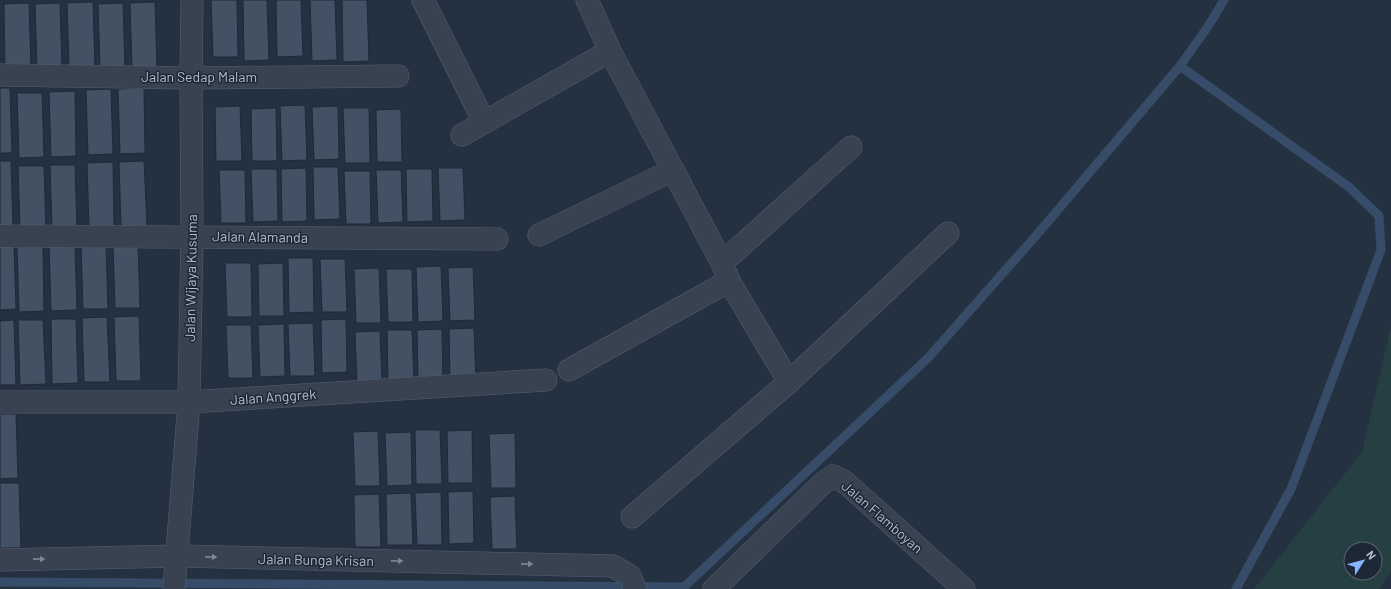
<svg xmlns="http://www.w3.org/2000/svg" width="1391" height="589" font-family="Barlow,sans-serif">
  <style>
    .green { fill: #263f42; fill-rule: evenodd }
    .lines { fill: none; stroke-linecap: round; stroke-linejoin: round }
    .stream { stroke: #374c69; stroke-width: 9 }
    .building { fill: #425163; stroke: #1f2938 }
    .minor-casing { stroke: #56606e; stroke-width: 23 }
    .minor { stroke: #384251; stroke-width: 22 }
    .oneway { fill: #7d8694 }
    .labels { text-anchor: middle; stroke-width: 3; stroke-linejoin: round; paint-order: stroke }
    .street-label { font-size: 14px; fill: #b5becb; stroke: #1d2736 }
  </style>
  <rect width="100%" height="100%" fill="#243141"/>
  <path class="green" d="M1391,326V572L1379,589H1254L1362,452ZM1351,549H1375V573H1351Z"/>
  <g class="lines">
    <g class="stream">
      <path d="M1180,66L1349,187L1379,216L1381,250L1291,489L1236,589"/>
      <path d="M0,582L684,587L928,358L1040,231L1180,66L1209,25L1224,0"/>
    </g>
  </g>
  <g class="building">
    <path d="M211,0H237L238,57H213Z"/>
    <path d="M243,0H267L269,60L244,61Z"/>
    <path d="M276,0H301L303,56L277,57Z"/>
    <path d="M310,0H335L337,60L312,61Z"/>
    <path d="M342,0H367L369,61L343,62Z"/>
    <path d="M93,2L95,66L69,67L67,3Z"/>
    <path d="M155,2L157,67L132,68L130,3Z"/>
    <path d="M29,3L31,68L5,69L4,4Z"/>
    <path d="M60,3L62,68H37L35,4Z"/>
    <path d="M123,3L125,68H100L98,4Z"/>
    <path d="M0,88H10L12,153H0Z"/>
    <path d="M144,88L145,153L120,154L118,89Z"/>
    <path d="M111,89L113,154L88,155L86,90Z"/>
    <path d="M75,91L76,156L51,157L49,92Z"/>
    <path d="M17,93H42L44,157L19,158Z"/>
    <path d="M305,105L307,160L282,161L280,106Z"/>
    <path d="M240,106L242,161H216L215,107Z"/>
    <path d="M338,106L339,159L314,160L312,107Z"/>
    <path d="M276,108L277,161H252L251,109Z"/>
    <path d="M343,108H369L370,163H345Z"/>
    <path d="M401,109L402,162H377L376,110Z"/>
    <path d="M0,161H11L13,225L0,226Z"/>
    <path d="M144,161L147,226L121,227L119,162Z"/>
    <path d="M113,162L114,227H89L87,163Z"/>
    <path d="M50,165H75L77,229L52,230Z"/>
    <path d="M18,166H44L46,230L20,231Z"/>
    <path d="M313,167H338L340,219L314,220Z"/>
    <path d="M306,168L307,221L282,222L281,169Z"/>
    <path d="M438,168H463L465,220L440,221Z"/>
    <path d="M251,169H277L278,221L253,222Z"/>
    <path d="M406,169H432L433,221L407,222Z"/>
    <path d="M219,170H245L246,223H221Z"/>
    <path d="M376,170H401L403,222L378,223Z"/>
    <path d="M344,171H370L371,224H346Z"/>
    <path d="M138,243L140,308H115L113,244Z"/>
    <path d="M106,244L108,309H83L81,245Z"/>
    <path d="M0,245H14L16,309L0,310Z"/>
    <path d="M49,246H75L77,310L51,311Z"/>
    <path d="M17,247H43L44,311L19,312Z"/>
    <path d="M288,258H313L314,312L289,313Z"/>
    <path d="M320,259H345L347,312H322Z"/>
    <path d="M225,263H251L252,317H227Z"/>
    <path d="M283,263L284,316H259L258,264Z"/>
    <path d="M441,266L443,321L418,322L416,267Z"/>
    <path d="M473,267L475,320L450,321L448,268Z"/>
    <path d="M379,268L381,323H356L354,269Z"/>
    <path d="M386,269H412L413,322H388Z"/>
    <path d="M139,316L141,381H116L114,317Z"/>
    <path d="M107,317L110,382H84L82,318Z"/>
    <path d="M51,319H76L78,383L52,384Z"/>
    <path d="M346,319L347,372L322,373L321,320Z"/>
    <path d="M14,320L16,385H0V321Z"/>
    <path d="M18,320H43L46,384L20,385Z"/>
    <path d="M313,323L315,376H290L288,324Z"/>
    <path d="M284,324L285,376L260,377L258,325Z"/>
    <path d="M226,325H251L253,378H228Z"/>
    <path d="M474,328L476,380L450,381L449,329Z"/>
    <path d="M442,329L443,382H418L417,330Z"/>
    <path d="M387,330H412L414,382L388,383Z"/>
    <path d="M380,331L382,383L357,384L355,332Z"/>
    <path d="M0,414H16L18,478L0,479Z"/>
    <path d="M415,430H440L442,484H416Z"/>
    <path d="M472,430L473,483H448L447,431Z"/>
    <path d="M378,431L380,486H355L353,432Z"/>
    <path d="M411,432L412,485L387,486L385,433Z"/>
    <path d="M515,433L516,488H491L489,434Z"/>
    <path d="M0,483H19L21,548H0Z"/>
    <path d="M473,491L474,543L449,544L448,492Z"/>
    <path d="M441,492L442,545H417L415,493Z"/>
    <path d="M411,493L413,545H387L386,494Z"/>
    <path d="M379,494L381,547H355L354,495Z"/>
    <path d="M515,496L517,549H492L490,497Z"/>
  </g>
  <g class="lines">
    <defs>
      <g id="minor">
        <path d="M423,0L484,122"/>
        <path d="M587,0L610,51L722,263L729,281L789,382"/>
        <path d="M0,75L191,78L398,76"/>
        <path d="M462,135L610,51"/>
        <path d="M539,235L673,170"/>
        <path d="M0,236L497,239"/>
        <path d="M722,263L851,147"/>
        <path d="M569,370L729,281"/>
        <path d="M0,402H189L546,380"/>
        <path d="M632,517L789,382L948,233"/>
        <path d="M0,560L177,556L613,566L630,576L635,589"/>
        <path d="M174,589L189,402L192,236L191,78L192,0"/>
        <path d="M714,589L822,484L833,476L846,483L964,589"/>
      </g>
    </defs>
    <use href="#minor" class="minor-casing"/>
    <use href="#minor" class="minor"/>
  </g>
  <defs><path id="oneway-solid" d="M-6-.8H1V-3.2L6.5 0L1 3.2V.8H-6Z"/></defs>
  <g class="oneway">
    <use href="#oneway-solid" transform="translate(211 557) rotate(1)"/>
    <use href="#oneway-solid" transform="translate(39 559) rotate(-1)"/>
    <use href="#oneway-solid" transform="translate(397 561) rotate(1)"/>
    <use href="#oneway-solid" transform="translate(527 564) rotate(1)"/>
  </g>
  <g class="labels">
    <g class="street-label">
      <text x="199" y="82">Jalan Sedap Malam</text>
      <text transform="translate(260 237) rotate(1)" y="5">Jalan Alamanda</text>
      <text transform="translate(191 278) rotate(-89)" y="5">Jalan Wijaya Kusuma</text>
      <text transform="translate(273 397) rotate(-4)" y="5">Jalan Anggrek</text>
      <text transform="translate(882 517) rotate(41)" y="5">Jalan Flamboyan</text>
      <text transform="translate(316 560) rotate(1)" y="5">Jalan Bunga Krisan</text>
    </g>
  </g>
  <g transform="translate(1363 561) rotate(54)"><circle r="19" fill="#1d2736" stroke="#5a6372"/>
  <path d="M0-3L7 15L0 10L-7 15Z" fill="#87b6fe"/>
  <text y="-6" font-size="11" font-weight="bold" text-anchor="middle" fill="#b5becb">N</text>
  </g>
</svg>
